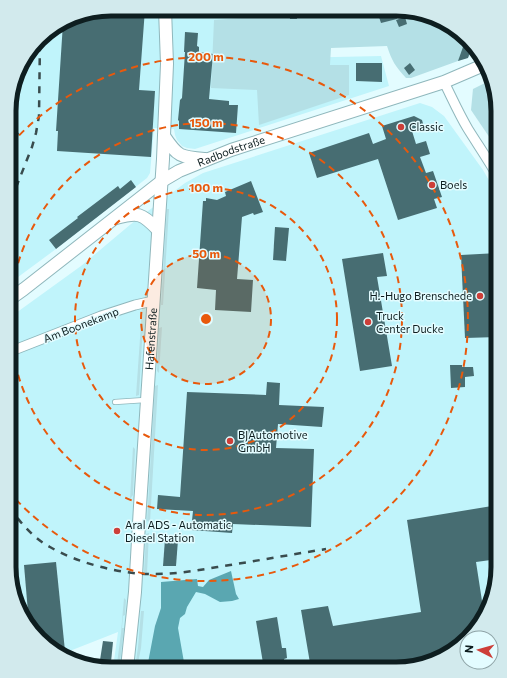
<svg xmlns="http://www.w3.org/2000/svg" width="507" height="678" font-family="Commissioner,sans-serif">
  <style>
    .built { fill: #c0f4fb }
    .green { fill: #b4e0e6 }
    .water { fill: #5aa7b1 }
    .building { fill: #476d72 }
    .lines { fill: none; stroke-linecap: round; stroke-linejoin: round }
    .lane-casing { stroke: #8fb7bc; stroke-width: 6 }
    .street-casing { stroke: #8fb7bc; stroke-width: 11 }
    .secondary-casing { stroke: #8fb7bc; stroke-width: 14 }
    .lane { stroke: #fff; stroke-width: 4.5 }
    .street { stroke: #fff; stroke-width: 9 }
    .secondary { stroke: #fff; stroke-width: 12 }
    .rail { stroke: #394b4d; stroke-width: 2.5; stroke-dasharray: 7 7; stroke-linecap: butt }
    .ring { fill: none; stroke: #e8590c; stroke-width: 2; stroke-dasharray: 7 5 }
    .poi-dot { fill: #cd3f39; stroke: #e3fcff; stroke-width: 1.5 }
    .labels { text-anchor: middle; stroke-width: 3; stroke-linejoin: round; paint-order: stroke }
    .poi-label { font-size: 11px; fill: #0e1e20; stroke: #e3fcff; text-anchor: start }
    .street-label { font-size: 11px; fill: #0e1e20; stroke: #e3fcff }
    .rim { fill: none; stroke: #0e1e20; stroke-width: 5 }
    .centre { fill: #e8590c; stroke: #e3fcff; stroke-width: 2 }
    .ring-label { font-size: 12px; text-anchor: middle; font-weight: bold; fill: #e8590c; stroke: #e3fcff; stroke-width: 3; stroke-linejoin: round; paint-order: stroke }
  </style>
  <rect width="100%" height="100%" fill="#e3fcff"/>
  <g class="built">
    <path d="M111,9H245L247,59L381,56L389,86L195,149L187,148L182,146L177,140L175,135L174,129L154,128L150,173L147,178L56,249L10,283V97L23,60L44,34L78,14Z"/>
    <path d="M420,103L432,107L444,116L483,170L498,196V574L481,624L441,658L396,669L113,668L118,632L62,654L54,652L20,612L9,567V318L81,266L131,224L185,183L203,173Z"/>
  </g>
  <g class="green">
    <path d="M256,9L410,10L453,26L472,48L469,57L411,78H406C395,66 392,61 387,46L331,48L330,65H349V95L259,125L257,90L211,88L214,20L256,17Z"/>
    <path d="M491,80L498,111V150L471,110L473,89Z"/>
    <path d="M167,209H169L163,305H161Z"/>
    <path d="M141,324H143L139,395L136,396Z"/>
    <path d="M162,327L159,373L157,371L159,328Z"/>
    <path d="M158,385L150,522L147,521L155,386Z"/>
    <path d="M133,447L135,449L133,495L130,499Z"/>
    <path d="M149,533L147,573L144,572L146,534Z"/>
    <path d="M124,598L126,600L125,615L123,616L122,628H124L120,663L117,664L121,633Z"/>
    <path d="M141,611H144L141,648L137,668H135L138,647Z"/>
  </g>
  <path class="water" d="M231,571L236,594L239,599L232,601L220,602L205,594L196,592L187,607L185,614L180,618L178,628L185,668H147L155,626L161,608V582L197,579L198,586L203,587L209,580Z"/>
  <g class="building">
    <path d="M111,9H145L139,90L155,91L151,157L57,151L58,131H56L63,23L78,14Z"/>
    <path d="M189,9H200L201,16H189Z"/>
    <path d="M376,10H397V12H395L397,19L381,23L379,17H378Z"/>
    <path d="M289,12H296L297,19H290Z"/>
    <path d="M405,17L407,24L399,27L396,20Z"/>
    <path d="M185,32L198,33L197,46L199,47V52L213,54L209,99L229,101V105H238L236,133L179,129V121L178,120L180,100L182,98L185,52H184Z"/>
    <path d="M463,47L471,49L468,58L458,61Z"/>
    <path d="M356,63H382V82L356,81Z"/>
    <path d="M410,63L415,70L409,75L404,68Z"/>
    <path d="M414,116L422,120L424,127L412,131L416,144L426,141L430,154L420,157L426,173L433,171L442,197L434,199L437,208L398,220L378,159L317,178L309,153L369,133L373,144L386,139L382,126Z"/>
    <path d="M10,130L19,133L12,158L10,157Z"/>
    <path d="M131,180L136,187L56,249L49,240L78,218L77,217L118,186L120,189Z"/>
    <path d="M251,181L263,212L254,215L253,213L242,217L237,279L253,280L251,312L215,310L216,290L197,288L203,201H206V198L217,200L226,196L225,192Z"/>
    <path d="M275,227L289,228L286,261L273,260Z"/>
    <path d="M383,253L387,276L377,277L392,366L360,371L342,259Z"/>
    <path d="M498,253V337L465,338L461,255Z"/>
    <path d="M450,365H462V367H473L474,376L465,377V387L451,388Z"/>
    <path d="M267,382L280,383L279,405L324,407L322,427L278,424L276,448L314,449L311,527L233,524L232,533L191,530L193,511L157,509L158,495L180,497L187,392L266,395Z"/>
    <path d="M498,505V559L476,562L484,614L481,624L441,658L431,661L430,657L359,669H311L301,610L328,606L333,626L421,612L407,520Z"/>
    <path d="M165,539L178,540L176,566H163Z"/>
    <path d="M56,562L65,651L55,652L29,624L24,565Z"/>
    <path d="M277,617L282,648H286L287,658L284,659L286,669H264L256,621Z"/>
    <path d="M103,641L113,642L111,662L100,660Z"/>
  </g>
  <g class="lines">
    <defs>
      <path id="lane" d="M115,402L145,400"/>
      <g id="street">
        <path d="M444,82C452,98 459,114 468,129C478,145 489,161 498,177"/>
        <path d="M9,352L101,316L135,305L153,301"/>
      </g>
      <g id="secondary">
        <path d="M164,136C178,157 180,157 205,159"/>
        <path d="M116,218C138,212 142,213 158,230"/>
        <path id="s1" d="M10,299L24,289L162,181L179,171L231,150L444,82L486,64"/>
        <path id="s2" d="M127,668L135,592L140,506L163,159L167,64L165,9"/>
      </g>
    </defs>
    <use href="#lane" class="lane-casing"/>
    <use href="#street" class="street-casing"/>
    <use href="#secondary" class="secondary-casing"/>
    <use href="#lane" class="lane"/>
    <use href="#street" class="street"/>
    <use href="#secondary" class="secondary"/>
    <g class="rail">
      <path d="M10,200L17,185L32,147L36,133L39,116L40,38"/>
      <path d="M9,507C20,522 33,538 50,547C77,563 123,575 155,574C180,574 205,569 230,565C262,560 294,554 326,549"/>
    </g>
  </g>
  <circle cx="206" cy="319" r="65" fill="#e8590c" fill-opacity=".12"/>
  <g class="ring">
    <circle cx="206" cy="319" r="65"/>
    <circle cx="206" cy="319" r="131"/>
    <circle cx="206" cy="319" r="196"/>
    <path d="M11 144A262 262 0 1 1 10 493"/>
  </g>
  <g class="poi-dot">
    <circle cx="401" cy="127" r="4"/>
    <circle cx="432" cy="185" r="4"/>
    <circle cx="480" cy="296" r="4"/>
    <circle cx="368" cy="322" r="4"/>
    <circle cx="230" cy="441" r="4"/>
    <circle cx="117" cy="531" r="4"/>
  </g>
  <g class="labels">
    <g class="poi-label">
      <text x="409" y="131">Classic</text>
      <text x="440" y="189">Boels</text>
      <text x="472" y="300" text-anchor="end">H.-Hugo Brenschede</text>
      <text x="376" y="320">Truck<tspan x="376" dy="13">Center Ducke</tspan></text>
      <text x="238" y="439">BJAutomotive<tspan x="238" dy="13">GmbH</tspan></text>
      <text x="125" y="529">Aral ADS - Automatic<tspan x="125" dy="13">Diesel Station</tspan></text>
    </g>
    <g class="street-label">
      <text dy="4" stroke="none"><textPath href="#s1" startOffset="268">Radbodstraße</textPath></text>
      <text transform="translate(81 325) rotate(-21)" y="4">Am Boonekamp</text>
      <text dy="4" stroke="none"><textPath href="#s2" startOffset="330">Hafenstraße</textPath></text>
    </g>
  </g>
  <path d="M0 0H507V678H0ZM111 16H396A95 95 0 0 1 491 111V567A95 95 0 0 1 396 662H111A95 95 0 0 1 16 567V111A95 95 0 0 1 111 16Z" fill="#d2eaed" fill-rule="evenodd"/>
  <path class="rim" d="M111 16H396A95 95 0 0 1 491 111V567A95 95 0 0 1 396 662H111A95 95 0 0 1 16 567V111A95 95 0 0 1 111 16Z"/>
  <circle cx="206" cy="319" r="6" class="centre"/>
  <g class="ring-label">
    <text x="206" y="61">200 m</text>
    <text x="206" y="127">150 m</text>
    <text x="206" y="192">100 m</text>
    <text x="206" y="258">50 m</text>
  </g>
  <g transform="translate(479 650) rotate(276)"><circle r="19" fill="#e3fcff" stroke="#8ea3a6"/>
  <path d="M0-3L7 15L0 10L-7 15Z" fill="#cd3f39"/>
  <text y="-6" font-size="11" font-weight="bold" text-anchor="middle" fill="#0e1e20">N</text>
  </g>
</svg>
